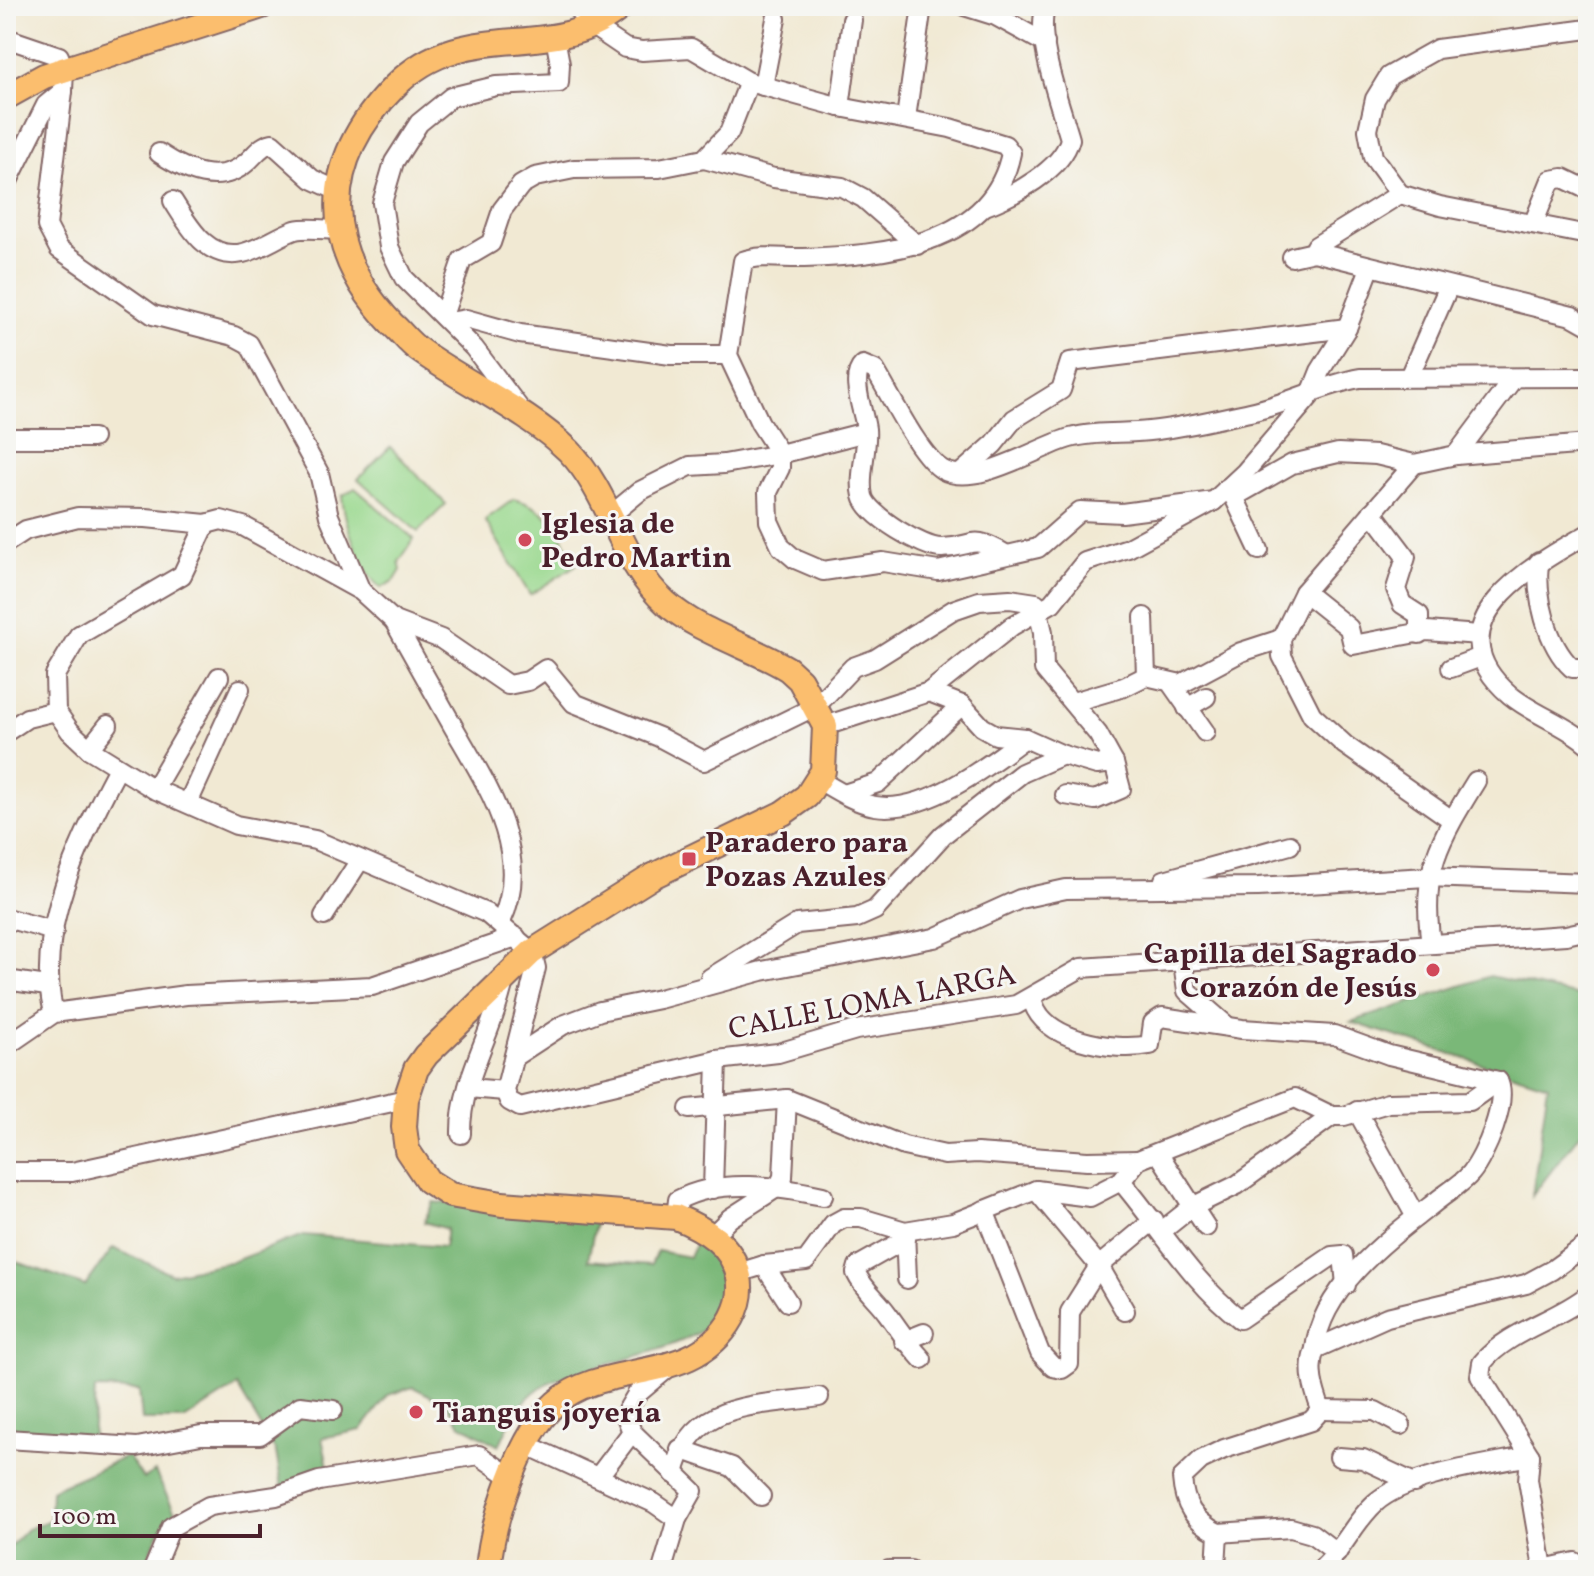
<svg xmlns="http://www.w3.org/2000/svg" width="1594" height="1576" font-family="Vollkorn,serif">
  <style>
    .green { fill: #99d88d; stroke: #727c5c; stroke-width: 2 }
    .forest { fill: #7ab878; stroke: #626c52; stroke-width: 2 }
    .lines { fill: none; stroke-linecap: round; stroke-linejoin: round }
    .minor-casing { stroke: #846666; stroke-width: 22 }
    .major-casing { stroke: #846666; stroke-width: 28 }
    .minor { stroke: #fff; stroke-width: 18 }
    .major { stroke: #fbbe6e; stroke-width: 24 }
    .poi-dot { fill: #d1495b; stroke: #f6f6f2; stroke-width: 3 }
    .labels { text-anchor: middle; stroke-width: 6; stroke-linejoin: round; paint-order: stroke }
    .poi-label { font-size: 30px; font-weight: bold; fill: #4a1f2b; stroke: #f6f6f2; text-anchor: start }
    .street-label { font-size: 30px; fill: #4a1f2b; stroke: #f6f6f2 }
  </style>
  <rect width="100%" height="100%" fill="#f6f6f2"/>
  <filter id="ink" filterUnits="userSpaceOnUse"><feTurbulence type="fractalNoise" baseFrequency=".0125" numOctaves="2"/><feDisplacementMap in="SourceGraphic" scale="16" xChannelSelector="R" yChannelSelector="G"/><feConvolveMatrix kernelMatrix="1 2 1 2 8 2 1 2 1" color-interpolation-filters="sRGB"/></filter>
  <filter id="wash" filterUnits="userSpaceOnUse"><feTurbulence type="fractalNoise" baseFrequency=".006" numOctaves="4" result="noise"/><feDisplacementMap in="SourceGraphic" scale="32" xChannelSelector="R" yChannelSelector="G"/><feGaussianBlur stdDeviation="1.8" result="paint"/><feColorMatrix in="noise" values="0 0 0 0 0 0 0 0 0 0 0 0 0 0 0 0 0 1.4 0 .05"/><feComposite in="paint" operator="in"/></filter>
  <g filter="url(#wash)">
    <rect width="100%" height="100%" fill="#f1e9d3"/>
    <g class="green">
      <path d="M390,447L446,504L418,532L358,479Z"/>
      <path d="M355,488L414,539L399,562L401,570L395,580L381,588C361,573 344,521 342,496Z"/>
      <path d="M514,499C551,509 561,532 576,565L530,595L485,520Z"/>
    </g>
    <g class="forest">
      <path d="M1490,976L1588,998V1123L1532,1196L1548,1085L1351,1022Z"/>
      <path d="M433,1202L596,1220L588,1260L651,1265L657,1251L689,1257L697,1241C716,1250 724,1262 729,1282C745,1351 579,1361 541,1387C519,1402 509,1423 499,1446L460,1424L447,1404L413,1387L388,1395L361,1430L322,1438L330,1476L282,1487L276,1452L237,1386L184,1420H142L139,1390L95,1389L92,1444L6,1434V1258L85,1286L113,1248L172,1274L234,1261L303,1235L444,1247L447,1229L424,1222Z"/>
      <path d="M128,1456L143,1479L155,1472L176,1514L159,1532L143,1570L6,1568V1551L27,1529L50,1520L51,1490Z"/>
    </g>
  </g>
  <g filter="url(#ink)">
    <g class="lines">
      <defs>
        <g id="minor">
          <path d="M575,6L594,27L625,48L642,51L691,48L749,82L840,107L950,128L1005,145L1011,153C992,247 882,255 804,258C785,259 761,254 743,261L728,355L760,423L780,454V468L768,492L769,521L781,547L795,559L823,571L883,562L938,571L1038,548L1080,511L1122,513L1214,501"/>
          <path d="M964,6L996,16L1045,43"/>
          <path d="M1588,29L1437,49L1389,76L1375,99L1368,130L1373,157L1400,194L1440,206L1588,235"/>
          <path d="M6,38L59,56L64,69L63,91L46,105L6,185"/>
          <path d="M763,86L776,19"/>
          <path d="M63,91L47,226L59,249L153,315L234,336L249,344L319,473L329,516L361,591"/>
          <path d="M840,107L852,20"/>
          <path d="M906,118L922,6"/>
          <path d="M159,153C186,171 219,187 247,162C256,154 261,145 272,143L312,179L338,191"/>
          <path d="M704,159L774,178L842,187L863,198L917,245"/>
          <path d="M173,201C189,226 207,261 243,253C261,249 278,236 295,230C308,227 326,230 339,230"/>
          <path d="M985,206C1013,196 1062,170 1070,139C1061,107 1034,36 1046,6"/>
          <path d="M1534,222L1551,180L1563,178L1588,190"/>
          <path d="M1314,252L1572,316L1588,325"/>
          <path d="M1314,252L1316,246L1400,194"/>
          <path d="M1292,257L1314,252"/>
          <path d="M443,316L462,260L491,243L502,210L521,185L535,177L574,169L659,168L704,159L729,133L749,82"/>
          <path d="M449,322L466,319L520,334L671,355H728"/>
          <path d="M1409,377L1449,286"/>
          <path d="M520,409L474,348L404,278L389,247L382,203L394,162L419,123L451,97L496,86L559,83L560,64L555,37"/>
          <path d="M6,438H93"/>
          <path d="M1456,455L1513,379"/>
          <path d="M1414,464L1304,592L1281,639L1282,656L1312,715L1345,745L1452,820"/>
          <path d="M960,474L994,444L1014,419L1061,390L1070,362L1347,328"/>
          <path d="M1227,488L1234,497L1292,464L1338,453L1376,455L1414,464L1456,455L1588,444"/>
          <path d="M1234,497L1259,550"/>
          <path d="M1372,512L1406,557L1396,589L1402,604L1419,615V634"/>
          <path d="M610,516L640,491L690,466L724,464L780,454L866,432"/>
          <path d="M206,524L182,575L79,635L55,675L56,711L70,731L89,749L154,789L236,825L315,840L486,913L532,952L536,968L505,1091L509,1101L520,1107L717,1060L778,1053L856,1030L1016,1005L1081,968L1566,935L1588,930"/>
          <path d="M1588,534C1531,566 1428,624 1510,695C1534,715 1564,723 1588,744"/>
          <path d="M6,543L26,530L78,517L146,518L206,524L221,520L243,526L361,591L394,621L441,639L508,685L528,681L546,669L574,703L659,737L704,761L816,706L853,667L875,659L953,610L979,601L1010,599L1036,603L1043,632L1044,669L1098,734L1114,763L1121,789L1095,800L1065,795"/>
          <path d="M1005,554C969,533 976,547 942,548C924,549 867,515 863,496C858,476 868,451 866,429C864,412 849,378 863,365L875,370C890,394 919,456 943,470C976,488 1037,447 1070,438C1095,431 1123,434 1149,431C1182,428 1217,419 1250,412C1288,404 1322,385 1360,378L1588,377"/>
          <path d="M1539,562C1535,595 1547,645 1572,668H1588"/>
          <path d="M1304,592L1349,628L1353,645L1427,631L1479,635"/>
          <path d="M1144,617L1146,676"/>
          <path d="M394,621C414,657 434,693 454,728C488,787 533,854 501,922"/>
          <path d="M1451,668L1481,657"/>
          <path d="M1172,685L1205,732"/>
          <path d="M929,692L962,705L982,727L996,735L1025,738L1063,755L1097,765L1114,763"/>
          <path d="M1073,702L1124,687L1146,676L1181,684L1241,652L1281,639"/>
          <path d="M1187,708L1206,697"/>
          <path d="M825,726L929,692L1012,626L1052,603L1085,562L1128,548L1214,501L1245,472L1310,396L1320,371L1347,328L1370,268"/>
          <path d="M6,732L27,718L56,711"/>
          <path d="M89,749L108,725"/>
          <path d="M819,780C836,790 856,803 875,806C925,814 988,766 1025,738"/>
          <path d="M154,789L219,677"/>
          <path d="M844,794L878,783L962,705"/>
          <path d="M188,803L240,689"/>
          <path d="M1164,880L1290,845"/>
          <path d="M324,916L360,860"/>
          <path d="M6,918L54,931"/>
          <path d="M1431,943C1420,872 1439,841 1476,781"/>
          <path d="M1183,963L1187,991L1226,1025"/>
          <path d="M710,978L797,924L857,918L875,910L943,835L1022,773L1063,755"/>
          <path d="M6,980L47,986"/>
          <path d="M1032,998C1040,1041 1114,1052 1150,1045L1153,1023L1162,1017L1242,1029L1334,1035L1389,1055L1498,1081"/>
          <path d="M54,1013C33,934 81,837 118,768"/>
          <path d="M6,1046L54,1013L186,995L372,986L516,937"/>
          <path d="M514,1057L563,1025L600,1011L659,999L762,971L934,938L1020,899L1066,889L1258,887L1427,877L1588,883"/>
          <path d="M468,1088L505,1091"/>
          <path d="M689,1109L787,1099L904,1146L945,1155L977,1153L1087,1161L1138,1160"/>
          <path d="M1357,1111L1416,1217"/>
          <path d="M461,1134C460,1080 494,1032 504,980"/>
          <path d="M1159,1154L1206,1227"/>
          <path d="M6,1172H72L406,1099"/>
          <path d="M1121,1181C1161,1228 1191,1281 1240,1319L1332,1256L1343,1255L1346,1285"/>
          <path d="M778,1187L783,1177L787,1099"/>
          <path d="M713,1189L717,1060"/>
          <path d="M1036,1190L1099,1266L1125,1311"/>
          <path d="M984,1210L1040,1353L1053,1367L1062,1369L1069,1364L1070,1312L1099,1266L1154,1220"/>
          <path d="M676,1217L678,1200C720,1177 779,1187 823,1196"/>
          <path d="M1163,1230L1192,1207L1237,1185L1332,1116"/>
          <path d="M905,1231L907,1279"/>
          <path d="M713,1235L730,1218L778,1187"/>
          <path d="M906,1239L858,1266L856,1273C864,1290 876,1298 887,1313C899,1329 908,1344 922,1359"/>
          <path d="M764,1265L788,1302"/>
          <path d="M738,1273L764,1265L806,1261L833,1224L844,1218H861L905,1231L953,1223L1036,1190L1090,1197L1121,1181L1138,1160L1295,1098L1332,1116H1344L1388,1103L1470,1101L1498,1081"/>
          <path d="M904,1341L924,1333"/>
          <path d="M1315,1349C1321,1287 1392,1236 1438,1200C1448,1192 1463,1183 1471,1173C1485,1156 1509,1100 1498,1081"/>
          <path d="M1321,1410C1314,1390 1307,1370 1315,1349L1387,1317L1526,1284L1552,1270L1588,1244"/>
          <path d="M1321,1410L1375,1411L1401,1425"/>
          <path d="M6,1439L137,1447L201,1435H260L300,1406L333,1410"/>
          <path d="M527,1445L654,1503L677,1519"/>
          <path d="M680,1449L732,1467L761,1496"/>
          <path d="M1339,1457L1363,1459L1414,1483"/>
          <path d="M674,1474C691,1399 756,1407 819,1397"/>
          <path d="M598,1477L632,1432"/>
          <path d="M1218,1533L1291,1528L1312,1534L1337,1553"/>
          <path d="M1543,1568L1528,1480L1530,1456L1480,1376L1482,1363C1509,1330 1556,1321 1588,1295"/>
          <path d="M153,1570L171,1527L209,1506L276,1496L319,1481L479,1455L512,1478"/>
          <path d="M662,1570L677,1519L693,1491L632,1432L625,1414L637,1394L669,1367"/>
          <path d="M889,1570H910"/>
          <path d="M1212,1570L1216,1567L1218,1533C1193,1520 1184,1505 1182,1478L1201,1460L1224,1449L1311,1421L1321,1410"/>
          <path d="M1320,1570C1343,1551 1353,1523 1375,1503C1407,1474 1487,1465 1530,1456"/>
          <path d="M1538,1570L1575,1562"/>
        </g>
        <g id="major">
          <path d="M6,97L44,76L262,6"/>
          <path d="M488,1570C492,1521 519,1436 556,1403C606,1358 693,1388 732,1318C739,1305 742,1292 739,1277C732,1244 705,1229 676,1217L502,1204L450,1195L428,1181L407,1150L404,1127L406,1099L416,1069L426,1055L532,952L653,876L783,813L807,796L823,771L825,726L800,680L788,669C750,646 700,633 666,603C620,562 611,494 569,451C528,411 466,384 419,350C409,343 402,333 393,325C320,249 319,162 395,86C467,13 552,67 622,6"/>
        </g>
      </defs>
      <use href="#minor" class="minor-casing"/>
      <use href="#major" class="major-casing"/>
      <use href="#minor" class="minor"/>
      <use href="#major" class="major"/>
    </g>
  </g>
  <g class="poi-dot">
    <circle cx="525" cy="540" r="8"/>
    <rect x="681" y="851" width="16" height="16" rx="4"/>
    <circle cx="1433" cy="970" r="8"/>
    <circle cx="416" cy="1412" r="8"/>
  </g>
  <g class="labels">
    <g class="poi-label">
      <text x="541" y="533">Iglesia de<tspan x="541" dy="34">Pedro Martin</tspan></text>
      <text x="705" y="852">Paradero para<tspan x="705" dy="34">Pozas Azules</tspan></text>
      <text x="1417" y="963" text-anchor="end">Capilla del Sagrado<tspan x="1417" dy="34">Corazón de Jesús</tspan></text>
      <text x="432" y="1422">Tianguis joyería</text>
    </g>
    <g class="street-label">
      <text transform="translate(872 1001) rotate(-11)" y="10">CALLE LOMA LARGA</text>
    </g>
  </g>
  <rect width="1594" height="1576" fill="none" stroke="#f6f6f2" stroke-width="32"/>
  <path d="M40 1524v12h220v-12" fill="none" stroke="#4a1f2b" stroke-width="4"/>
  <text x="52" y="1524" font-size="24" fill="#4a1f2b" stroke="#f6f6f2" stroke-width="6" paint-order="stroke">100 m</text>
</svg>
